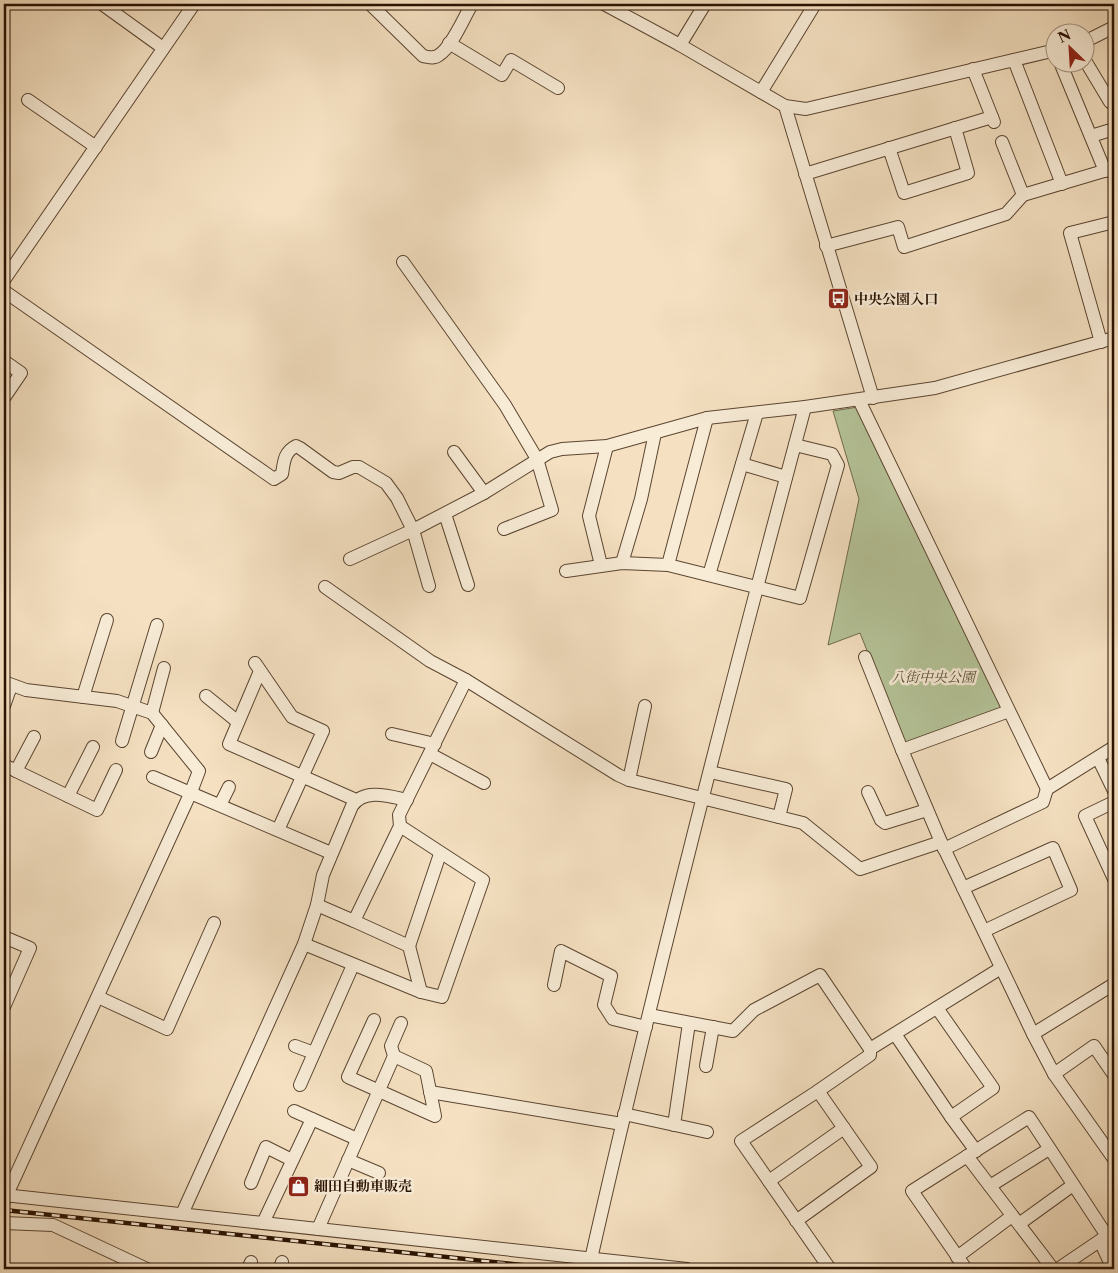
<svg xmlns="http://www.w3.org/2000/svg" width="1118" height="1273" font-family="'Libre Caslon Text','Noto Serif JP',serif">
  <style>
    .green { fill: #b5c499; stroke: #6e6a4c }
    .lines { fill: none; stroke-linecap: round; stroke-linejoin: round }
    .minor-casing { stroke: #5b4530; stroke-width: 14 }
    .minor { stroke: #f8ecd7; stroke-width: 12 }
    .rail-casing { stroke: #281100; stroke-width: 4.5 }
    .rail { stroke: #f8ecd7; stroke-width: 2.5; stroke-dasharray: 8; stroke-linecap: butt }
    .labels { text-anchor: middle; stroke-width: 5; stroke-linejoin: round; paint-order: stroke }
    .poi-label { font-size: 14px; font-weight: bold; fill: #281100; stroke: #f8ecd7; text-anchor: start }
    .park-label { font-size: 14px; font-style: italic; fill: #595036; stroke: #f8ecd7 }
  </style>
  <rect width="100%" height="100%" fill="#f5e1c2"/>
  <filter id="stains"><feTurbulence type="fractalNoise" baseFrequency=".004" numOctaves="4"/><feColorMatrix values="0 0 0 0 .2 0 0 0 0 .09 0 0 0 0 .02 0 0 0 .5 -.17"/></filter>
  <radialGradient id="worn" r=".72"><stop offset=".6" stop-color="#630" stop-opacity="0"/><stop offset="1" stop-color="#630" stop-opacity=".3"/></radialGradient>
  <path class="green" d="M858,407L1005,709L905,746L860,633L828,645L859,499L833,411Z"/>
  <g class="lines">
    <defs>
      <g id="minor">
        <path d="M102,4L163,48"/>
        <path d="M370,4L423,56C429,57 434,59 439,55C452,47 464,17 472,4"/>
        <path d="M604,4L680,45L785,106L873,398"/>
        <path d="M1086,41L1114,27"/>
        <path d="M449,43L502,75L511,60L558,88"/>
        <path d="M680,45L705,4"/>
        <path d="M1014,60L1062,184"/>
        <path d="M1060,62L1105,171"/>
        <path d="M1086,62L1110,102"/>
        <path d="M973,69L994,122"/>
        <path d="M761,92L815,4"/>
        <path d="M28,100L96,147"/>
        <path d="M785,106L806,109L1056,50"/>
        <path d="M1091,136L1114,129"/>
        <path d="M1002,142L1023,195"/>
        <path d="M889,148L904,193L968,173L955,128"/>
        <path d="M805,174L992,117"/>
        <path d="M826,246L898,227L904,247L1006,214L1023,195L1114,168"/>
        <path d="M403,262L505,405L537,459L552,510L504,529"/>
        <path d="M4,280L194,4"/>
        <path d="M4,291L274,479L282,474C284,462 284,452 296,446L300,448L333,472L339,473L353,467H359L386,483L397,498L413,530L429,586"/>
        <path d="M1101,342L1070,233L1114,222"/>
        <path d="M4,361L21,373L4,398"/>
        <path d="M859,400L1047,789"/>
        <path d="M454,452L484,493"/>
        <path d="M742,464L786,477"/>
        <path d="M445,514L468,585"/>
        <path d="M350,559L413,530L484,493L550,452L562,449L607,446L707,418L805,407L935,388L1114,338"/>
        <path d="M622,563L641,499L655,433"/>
        <path d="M601,565L589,516L607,446"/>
        <path d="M668,565L707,418"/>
        <path d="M566,571L622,563L668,565L800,598L838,465L832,454L795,445"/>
        <path d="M709,575L757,413"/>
        <path d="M325,587L430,661L466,680L618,775L629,780L803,823L860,869L941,842"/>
        <path d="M865,657L902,750L941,842L1033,1034L1054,1074L1114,1159"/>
        <path d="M255,663L292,717L323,731L278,830"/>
        <path d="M260,671L229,744L356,800"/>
        <path d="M4,682L26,690L117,701L152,713L199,771L191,792L4,1201"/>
        <path d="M206,696L238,722"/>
        <path d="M83,697L107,620"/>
        <path d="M4,706L11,686"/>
        <path d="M152,713L164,668"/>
        <path d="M392,734L435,744"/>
        <path d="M122,741L157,625"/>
        <path d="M902,750L1009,711"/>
        <path d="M151,752L162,725"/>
        <path d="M430,754L484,783"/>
        <path d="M1098,758L1114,791"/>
        <path d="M4,765L16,771L34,737"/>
        <path d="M16,771L97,810L116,770"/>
        <path d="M710,772L786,789L779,817"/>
        <path d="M153,777L331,853"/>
        <path d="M629,780L645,706"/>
        <path d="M868,792L881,820L885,823L927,810"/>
        <path d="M68,796L93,747"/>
        <path d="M1114,802L1085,816L1114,879"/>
        <path d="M220,805L229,787"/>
        <path d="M944,849L1043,802L1047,789L1114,747"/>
        <path d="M963,888L1053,848L1071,890L984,931"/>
        <path d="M317,905L354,921"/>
        <path d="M4,937L30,948L4,1007"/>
        <path d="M304,944L421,992L442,997L483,880L400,826"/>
        <path d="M409,946L440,854"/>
        <path d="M554,985L561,951L611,976L604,1005L613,1019L646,1027"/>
        <path d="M421,992L409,946L354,921L400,826L399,815L466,680"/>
        <path d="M98,997L167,1029L214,923"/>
        <path d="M937,1008L993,1088L951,1117"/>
        <path d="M649,1015L733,1031L754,1010L820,975L870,1049L1001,968"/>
        <path d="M374,1020L348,1077L435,1116L426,1071L394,1056"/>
        <path d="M895,1034L951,1117L976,1151"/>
        <path d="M1033,1034L1114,984"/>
        <path d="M295,1046L314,1053"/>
        <path d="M706,1066L713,1027"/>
        <path d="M1054,1074L1094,1046L1114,1075"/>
        <path d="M300,1085L353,965"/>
        <path d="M818,1091L870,1055V1049"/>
        <path d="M430,1092L622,1124"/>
        <path d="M294,1111L357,1139"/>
        <path d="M624,1114L707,1132"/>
        <path d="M674,1125L689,1023"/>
        <path d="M967,1156L1053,1269"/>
        <path d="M348,1160L379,1173"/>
        <path d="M769,1181L844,1128"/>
        <path d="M251,1183L266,1147L292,1160"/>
        <path d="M990,1186L1049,1149"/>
        <path d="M4,1195L687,1269"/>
        <path d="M182,1214L304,944L317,905L323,875L352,806C364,788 389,796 407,800"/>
        <path d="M796,1221L871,1167L818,1091L741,1141L830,1269"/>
        <path d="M4,1223L53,1225L147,1269"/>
        <path d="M263,1223L312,1119"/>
        <path d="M1019,1224L1073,1185"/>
        <path d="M318,1229L394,1056L391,1046L401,1023"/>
        <path d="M1100,1241L1113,1269"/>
        <path d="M957,1257L1012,1216"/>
        <path d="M591,1259C656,973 729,690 805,407"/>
        <path d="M248,1269L251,1262"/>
        <path d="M280,1269L282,1262"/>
        <path d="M966,1269L912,1191L1029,1117L1107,1236"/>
        <path d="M1058,1269L1114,1231"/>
      </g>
    </defs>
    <use href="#minor" class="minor-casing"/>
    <use href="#minor" class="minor"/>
    <defs>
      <path id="rail" d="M4,1210L559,1269"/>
    </defs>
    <use href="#rail" class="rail-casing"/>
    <use href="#rail" class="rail"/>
  </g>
  <defs>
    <symbol id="bus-square" viewBox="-11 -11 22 22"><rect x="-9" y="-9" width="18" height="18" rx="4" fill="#8f2418" stroke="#f8ecd7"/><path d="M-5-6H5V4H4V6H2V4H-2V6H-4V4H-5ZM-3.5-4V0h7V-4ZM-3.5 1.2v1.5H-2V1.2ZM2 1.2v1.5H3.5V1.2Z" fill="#fff"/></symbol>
    <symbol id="shop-square" viewBox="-11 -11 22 22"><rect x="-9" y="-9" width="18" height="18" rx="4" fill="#8f2418" stroke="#f8ecd7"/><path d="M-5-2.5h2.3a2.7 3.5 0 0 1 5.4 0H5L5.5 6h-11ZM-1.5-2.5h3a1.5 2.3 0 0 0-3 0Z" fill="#fff"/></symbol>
  </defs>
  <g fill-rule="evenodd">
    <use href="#bus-square" x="826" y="286" width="25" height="25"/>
    <use href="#shop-square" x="286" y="1174" width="25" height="25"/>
  </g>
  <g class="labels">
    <g class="poi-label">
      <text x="854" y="304">中央公園入口</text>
      <text x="314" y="1191">細田自動車販売</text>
    </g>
    <g class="park-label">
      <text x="933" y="682">八街中央公園</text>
    </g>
  </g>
  <rect width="1118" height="1273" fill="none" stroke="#f5e1c2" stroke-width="20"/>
  <rect x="5" y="5" width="1108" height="1263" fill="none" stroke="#281100" stroke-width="2.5"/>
  <rect x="10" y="10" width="1098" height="1253" fill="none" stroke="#281100"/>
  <g transform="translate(1070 48) rotate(335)"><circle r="24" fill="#f8ecd7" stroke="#a59481"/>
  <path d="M0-4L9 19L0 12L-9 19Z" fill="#8f2418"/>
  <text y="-8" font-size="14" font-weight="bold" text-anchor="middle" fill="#281100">N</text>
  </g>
  <rect width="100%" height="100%" filter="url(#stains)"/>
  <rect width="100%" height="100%" fill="url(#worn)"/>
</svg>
